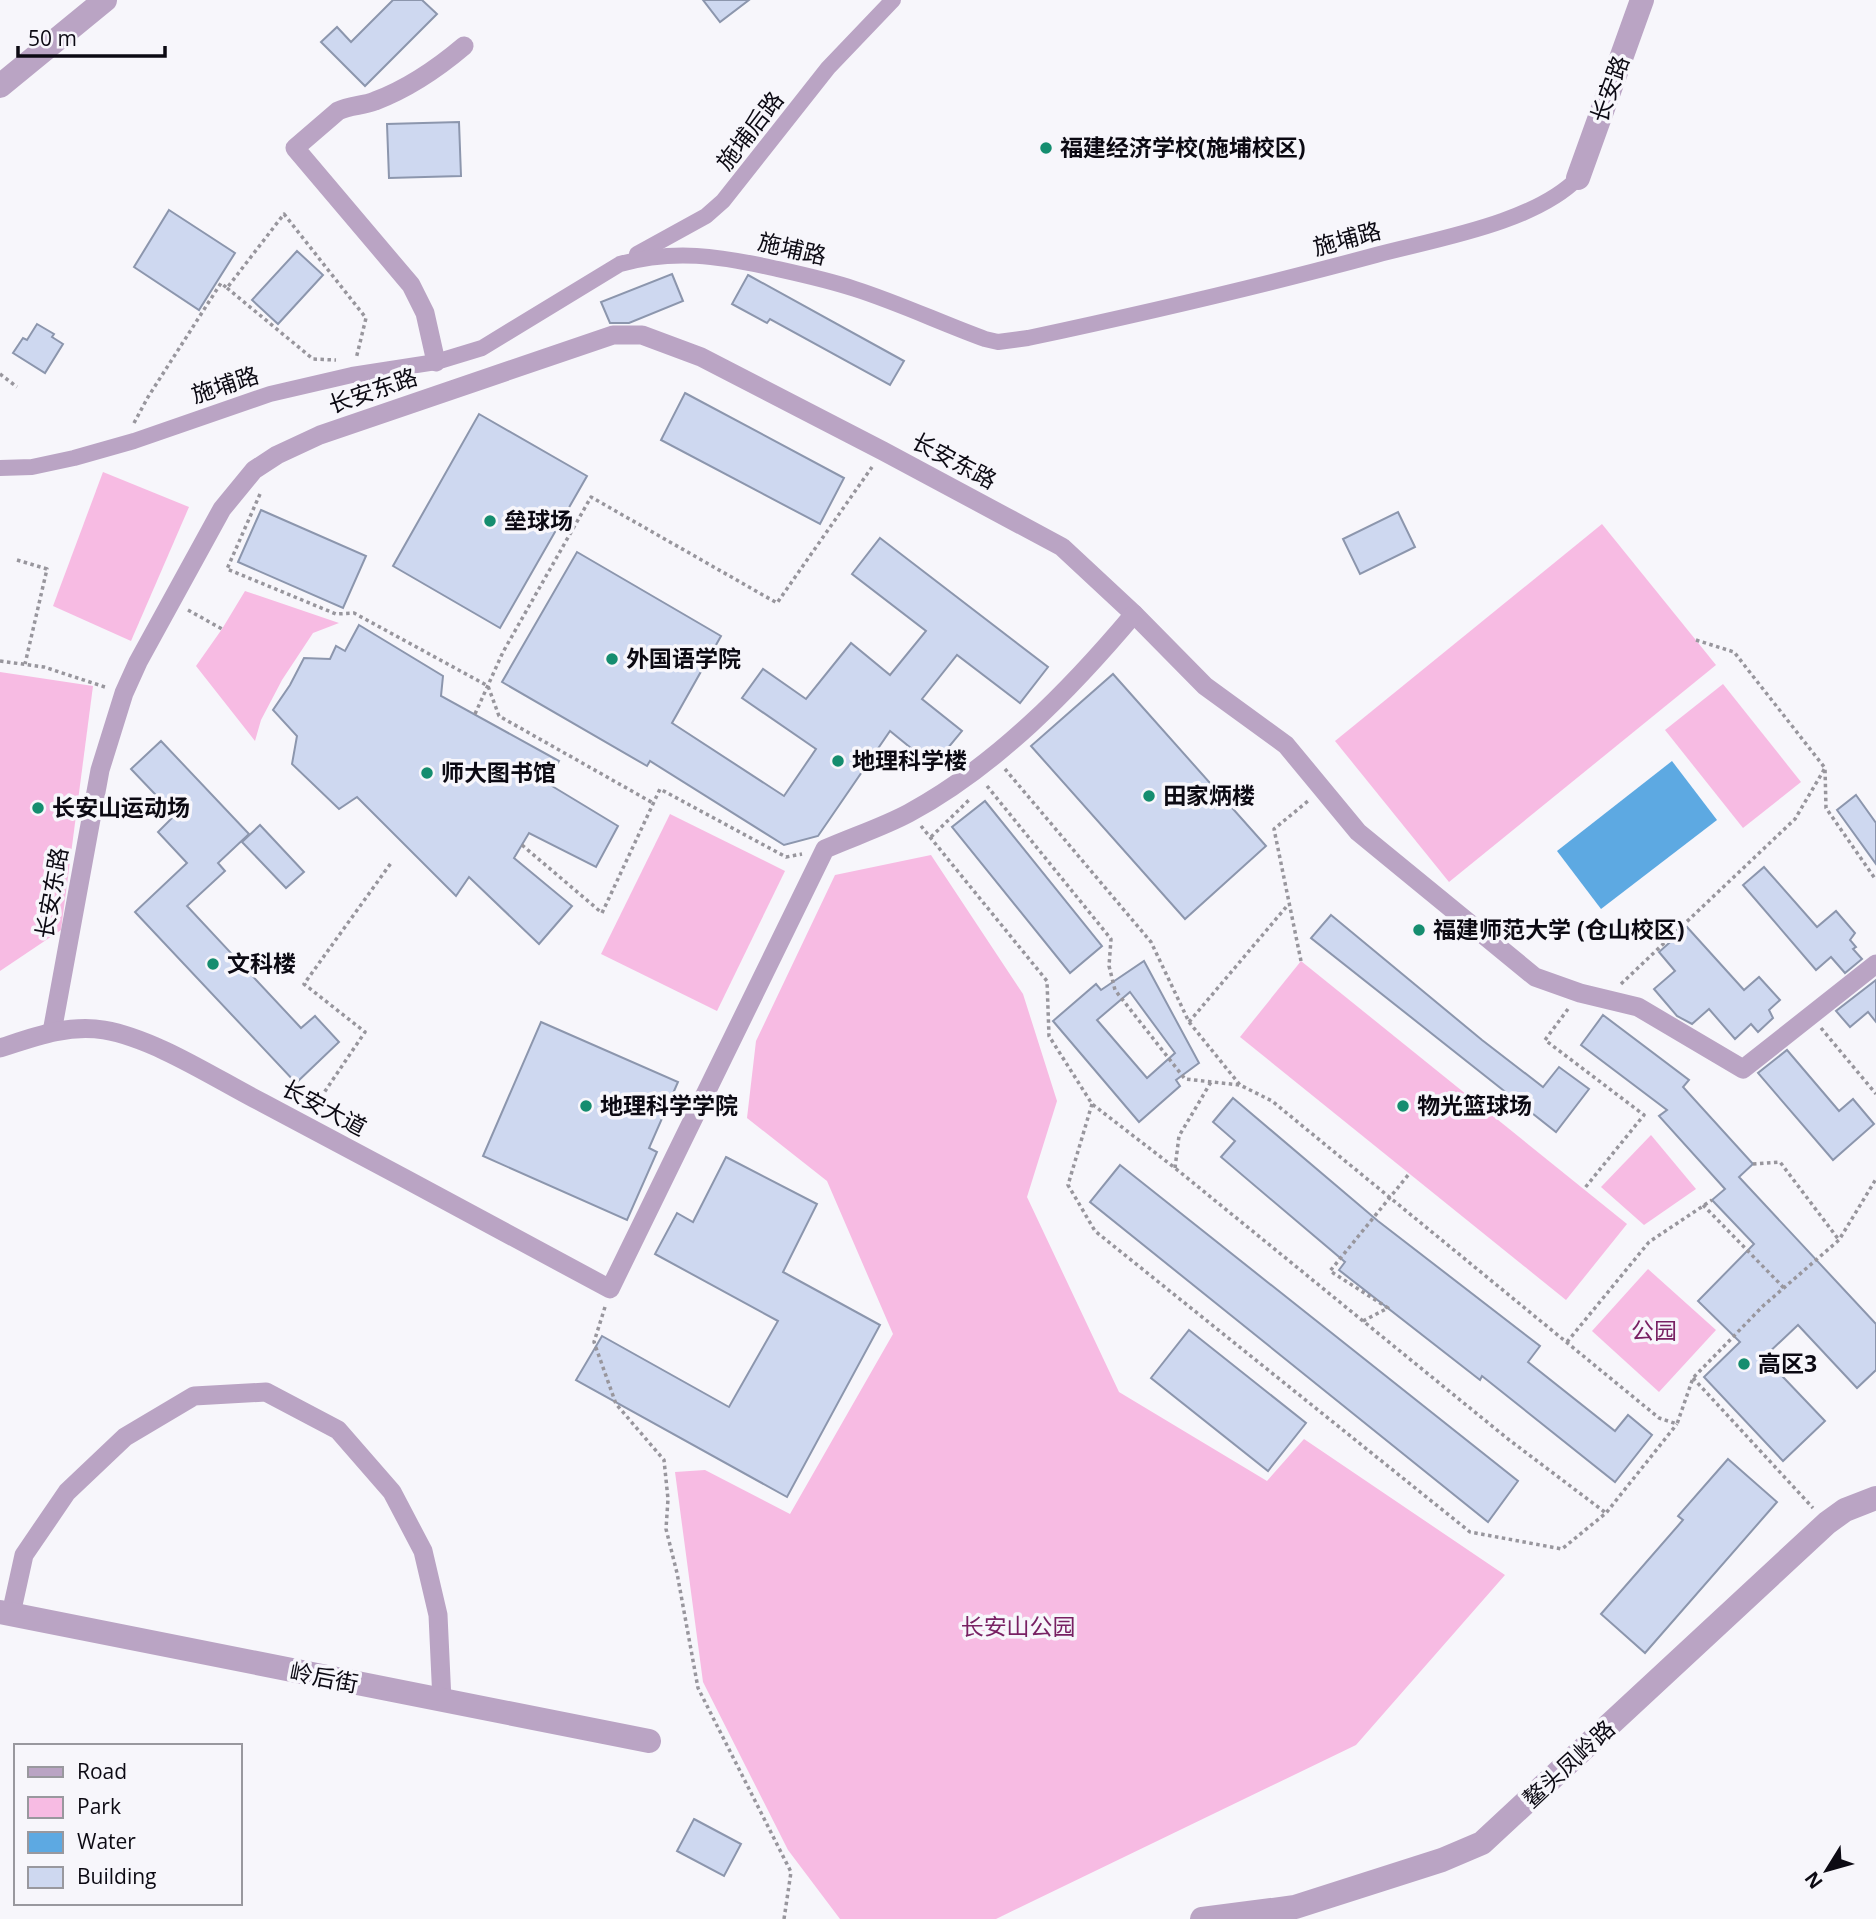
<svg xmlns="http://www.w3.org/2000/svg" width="1876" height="1919" font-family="'Open Sans','Noto Sans SC',sans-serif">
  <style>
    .green { fill: #f7bbe3 }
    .water { fill: #5da9e2 }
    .building { fill: #ced8f0; stroke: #8c96ad; stroke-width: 2; fill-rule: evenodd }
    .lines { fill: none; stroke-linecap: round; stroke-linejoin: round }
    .path { stroke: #98969d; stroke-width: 3.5; stroke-dasharray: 3.5 3.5; stroke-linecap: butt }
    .pedestrian { stroke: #baa4c4; stroke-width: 16 }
    .minor { stroke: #baa4c4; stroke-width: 19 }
    .tertiary { stroke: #baa4c4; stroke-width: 24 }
    .poi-dot { fill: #158d6f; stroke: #f7f6fb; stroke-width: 2.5 }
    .labels { text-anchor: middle; stroke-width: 7; stroke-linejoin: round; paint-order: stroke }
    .street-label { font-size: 23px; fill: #0c0a13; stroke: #f7f6fb }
    .poi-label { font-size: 23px; font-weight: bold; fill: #0c0a13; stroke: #f7f6fb; text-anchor: start }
    .park-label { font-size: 23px; fill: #782163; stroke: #f7f6fb }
  </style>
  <rect width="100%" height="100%" fill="#f7f6fb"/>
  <g class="green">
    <path d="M103,472L189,507L131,641L53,606Z"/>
    <path d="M1602,524L1716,665L1449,882L1335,741Z"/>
    <path d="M245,591L339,623L313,633L282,680L261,720L255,741L196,666L222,629Z"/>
    <path d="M0,672L93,686L61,930L0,971Z"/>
    <path d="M1723,684L1801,782L1743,828L1665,730Z"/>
    <path d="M670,814L785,871L717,1011L601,954Z"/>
    <path d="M931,855L1023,994L1057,1101L1027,1197L1119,1392L1267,1481L1304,1439L1505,1575L1356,1745L996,1919H840L788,1850L703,1682L675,1472L705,1470L790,1514L893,1334L827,1181L747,1118L756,1041L835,875Z"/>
    <path d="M1301,961L1627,1224L1566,1300L1240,1037Z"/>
    <path d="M1651,1135L1696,1189L1644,1225L1601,1187Z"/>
    <path d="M1648,1269L1716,1330L1659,1392L1592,1331Z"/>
  </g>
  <path class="water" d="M1672,761L1717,820L1601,909L1557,851Z"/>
  <g class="building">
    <path d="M393,0H422L437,14L365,86L321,42L337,27L351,42Z"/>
    <path d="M703,0H749L720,22Z"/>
    <path d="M459,122L461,176L389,178L387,124Z"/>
    <path d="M169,210L235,253L199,310L134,267Z"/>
    <path d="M297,251L323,275L278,324L252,300Z"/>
    <path d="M672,274L683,301L629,323H610L601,302Z"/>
    <path d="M748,275L904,361L890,385L770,319L767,323L732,304Z"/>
    <path d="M37,324L54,334L52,337L63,344L45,373L13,353L23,338L27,340Z"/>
    <path d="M685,393L844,478L820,524L661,440Z"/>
    <path d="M479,414L587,476L500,628L393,566Z"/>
    <path d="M261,510L366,556L343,608L238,562Z"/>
    <path d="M1398,512L1415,547L1360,574L1343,539Z"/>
    <path d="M880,538L1048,667L1020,703L957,655L922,699L962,731L933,766L890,731L818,836L784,845L650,761L647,766L502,682L577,552L721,636L672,723L784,796L816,749L742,698L763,669L806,699L851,643L890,675L926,631L852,574Z"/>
    <path d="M359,625L443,676L441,696L559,761L547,783L618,826L596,867L529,833L514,858L572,906L539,944L469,877L456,896L357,797L339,809L292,764L297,736L273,710L290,685L304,658L330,659L336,646L345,651Z"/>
    <path d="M1113,674L1266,846L1185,919L1031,746Z"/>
    <path d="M161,741L249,834L218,863L225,871L187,906L301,1028L315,1016L339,1042L296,1083L135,912L187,863L158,832L175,815L131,769Z"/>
    <path d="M1856,795L1876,823V864L1837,810Z"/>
    <path d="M985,801L1102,946L1070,973L952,827Z"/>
    <path d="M260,825L304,872L286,888L242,842Z"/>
    <path d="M1764,867L1817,927L1836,911L1855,933L1850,940L1856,947L1853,949L1862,959L1845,973L1831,957L1816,970L1743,885Z"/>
    <path d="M1331,915L1482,1040L1543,1087L1559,1067L1589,1089L1556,1132L1311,938Z"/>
    <path d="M1687,927L1744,990L1759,977L1780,1000L1769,1010L1773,1018L1758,1032L1751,1024L1735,1039L1709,1009L1692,1024L1677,1016L1654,989L1675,971L1659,952Z"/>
    <path d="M1144,961L1199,1063L1176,1080L1180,1086L1139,1122L1053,1021L1096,984L1101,990ZM1130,992L1175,1053L1147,1078L1097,1020Z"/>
    <path d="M1876,980V1022L1868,1012L1850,1027L1836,1011Z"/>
    <path d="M1603,1015L1689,1080L1683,1087L1753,1164L1739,1177L1876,1324V1370L1857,1388L1798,1325L1764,1357L1825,1421L1783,1461L1704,1377L1740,1342L1698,1301L1754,1244L1712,1200L1725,1189L1659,1116L1667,1110L1581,1045Z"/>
    <path d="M541,1022L678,1082L649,1148L657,1152L627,1220L483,1156Z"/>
    <path d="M1787,1050L1839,1111L1853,1099L1874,1124L1833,1160L1758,1073Z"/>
    <path d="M1233,1098L1378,1221L1540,1346L1528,1362L1615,1431L1628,1415L1652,1435L1615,1482L1482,1376L1480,1380L1339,1270L1345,1262L1221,1157L1235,1141L1213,1122Z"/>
    <path d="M726,1157L817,1204L783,1272L880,1325L787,1497L576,1380L602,1336L729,1407L778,1321L655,1254L677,1213L693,1222Z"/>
    <path d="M1120,1165L1518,1481L1488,1522L1090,1202Z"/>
    <path d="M1189,1330L1306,1423L1268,1471L1151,1378Z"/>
    <path d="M1728,1459L1777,1502L1645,1653L1601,1614L1683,1520L1678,1516Z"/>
    <path d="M694,1819L741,1844L724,1876L677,1851Z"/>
  </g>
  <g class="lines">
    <g class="path">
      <path d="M227,288L313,359L336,360"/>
      <path d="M0,374L17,387"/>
      <path d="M134,423L148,397L221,283L227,288L284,214L366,318L356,359"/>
      <path d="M260,494L227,569L336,614L354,613L488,686L499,716L653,803"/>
      <path d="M17,560L47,569L25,664"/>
      <path d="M188,610L222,629"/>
      <path d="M1696,640L1734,652L1825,768L1826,808L1876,880"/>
      <path d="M0,661L44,667L105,687"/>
      <path d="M475,714L503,652L591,497L777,603L872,467"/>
      <path d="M1005,769L1151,942L1189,1022L1240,1085L1272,1101L1659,1418L1677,1424L1693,1378L1763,1306L1839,1240L1876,1179"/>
      <path d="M987,786L1111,939L1109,966L1115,990L1185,1079L1240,1085"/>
      <path d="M921,826L1047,981L1049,1036L1092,1104L1175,1168L1508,1439L1606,1513"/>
      <path d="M931,837L969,800"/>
      <path d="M522,845L602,913L660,789L786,857L802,854"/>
      <path d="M1301,961L1274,829L1308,801"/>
      <path d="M1621,984L1795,819L1825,768"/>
      <path d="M1568,1009L1545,1040L1644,1115L1584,1189"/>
      <path d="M1189,1022L1287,906"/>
      <path d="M1821,1028L1876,1094"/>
      <path d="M1092,1104L1068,1185L1095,1231L1470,1532L1562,1549L1606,1513L1677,1424"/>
      <path d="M313,1109L365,1032L304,984L391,863"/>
      <path d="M1753,1164L1780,1162L1839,1240"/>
      <path d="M1175,1168L1179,1136L1211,1082"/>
      <path d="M1703,1205L1784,1288"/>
      <path d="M605,1307L594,1342L616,1404L664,1460L668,1499L666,1529L677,1573L698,1688L791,1872L784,1919"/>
      <path d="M1363,1321L1388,1308L1330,1271L1409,1174"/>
      <path d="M1567,1342L1649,1242L1712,1200"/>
      <path d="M1693,1378L1813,1508"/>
    </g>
    <g class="pedestrian">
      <path d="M637,254L706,216L723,201L828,68L893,0"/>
      <path d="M0,468L32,467L74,458L134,441L270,394L352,375L436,362L482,348L620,264C674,249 719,256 773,268C800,274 828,280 855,289C899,303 941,323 985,339L998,342L1028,338C1145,313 1261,286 1376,255C1436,239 1534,223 1578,178"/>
    </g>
    <g class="minor">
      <path d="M436,362L425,313L411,285L295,148L338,111C350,105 363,106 375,101C407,89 438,68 464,46"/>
      <path d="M52,1032L100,770L124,693L138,662L222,509L254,470L277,455L320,435L613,335H642L701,357L883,451L1062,547L1134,614L1205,686L1286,745L1358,832L1535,977L1580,993L1638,1007L1743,1069L1876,964"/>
      <path d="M0,1048C34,1037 68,1024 104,1030C156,1039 216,1079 263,1103C379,1164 495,1227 610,1289L825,849C852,837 883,827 909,813C996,766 1071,689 1134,614"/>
      <path d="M11,1614L24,1555L67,1492L125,1437L194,1396L266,1392L338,1430L392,1492L423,1551L438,1615L442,1701"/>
    </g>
    <g class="tertiary">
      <path d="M0,86L105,0"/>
      <path d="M1578,178L1642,0"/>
      <path d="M0,1612L649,1741"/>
      <path d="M1202,1919L1295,1907L1442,1860L1482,1843L1827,1523L1845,1510L1876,1498"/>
    </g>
  </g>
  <g class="poi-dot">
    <circle cx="1046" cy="148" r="7"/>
    <circle cx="490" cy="521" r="7"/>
    <circle cx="612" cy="659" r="7"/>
    <circle cx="838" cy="761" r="7"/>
    <circle cx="427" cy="773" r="7"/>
    <circle cx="1149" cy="796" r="7"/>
    <circle cx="38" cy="808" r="7"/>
    <circle cx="1419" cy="930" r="7"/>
    <circle cx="213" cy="964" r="7"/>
    <circle cx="586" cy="1106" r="7"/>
    <circle cx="1403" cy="1106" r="7"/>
    <circle cx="1744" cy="1364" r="7"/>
  </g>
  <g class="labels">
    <g class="street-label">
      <text transform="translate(1610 89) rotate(-70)" y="8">长安路</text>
      <text transform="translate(750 131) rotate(-52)" y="8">施埔后路</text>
      <text transform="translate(1347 239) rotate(-15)" y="8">施埔路</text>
      <text transform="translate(792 249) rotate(13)" y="8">施埔路</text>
      <text transform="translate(225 385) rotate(-18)" y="8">施埔路</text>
      <text transform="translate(373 391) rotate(-19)" y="8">长安东路</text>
      <text transform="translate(954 461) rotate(28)" y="8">长安东路</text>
      <text transform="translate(52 893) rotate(-80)" y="8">长安东路</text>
      <text transform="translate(324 1108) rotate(28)" y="8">长安大道</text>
      <text transform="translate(324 1678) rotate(11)" y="8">岭后街</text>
      <text transform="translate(1569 1764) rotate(-43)" y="8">鳌头凤岭路</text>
    </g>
    <g class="poi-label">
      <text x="1060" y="156">福建经济学校(施埔校区)</text>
      <text x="504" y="529">垒球场</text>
      <text x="626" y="667">外国语学院</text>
      <text x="852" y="769">地理科学楼</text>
      <text x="441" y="781">师大图书馆</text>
      <text x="1163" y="804">田家炳楼</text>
      <text x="52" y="816">长安山运动场</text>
      <text x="1433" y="938">福建师范大学 (仓山校区)</text>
      <text x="227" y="972">文科楼</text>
      <text x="600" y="1114">地理科学学院</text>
      <text x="1417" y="1114">物光篮球场</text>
      <text x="1758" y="1372">高区3</text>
    </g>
    <g class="park-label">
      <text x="1654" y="1339">公园</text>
      <text x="1018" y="1635">长安山公园</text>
    </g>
  </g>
  <rect x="14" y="1744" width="228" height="161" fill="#f7f6fb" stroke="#99989e" stroke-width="2"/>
  <rect x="28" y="1767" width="35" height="10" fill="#baa4c4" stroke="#99989e" stroke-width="2"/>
  <text x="77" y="1779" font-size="21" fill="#0c0a13">Road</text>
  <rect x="28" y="1797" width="35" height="21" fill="#f7bbe3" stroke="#99989e" stroke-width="2"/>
  <text x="77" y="1814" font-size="21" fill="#0c0a13">Park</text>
  <rect x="28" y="1832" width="35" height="21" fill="#5da9e2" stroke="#99989e" stroke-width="2"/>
  <text x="77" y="1849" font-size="21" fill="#0c0a13">Water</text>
  <rect x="28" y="1867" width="35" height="21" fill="#ced8f0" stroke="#99989e" stroke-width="2"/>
  <text x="77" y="1884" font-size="21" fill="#0c0a13">Building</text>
  <g transform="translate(1827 1870) rotate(233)" stroke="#f7f6fb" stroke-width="5" paint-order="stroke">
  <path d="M0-5L12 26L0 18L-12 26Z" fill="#0c0a13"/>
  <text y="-10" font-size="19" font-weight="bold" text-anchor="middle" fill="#0c0a13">N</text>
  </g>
  <path d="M18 46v10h147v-10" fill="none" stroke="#0c0a13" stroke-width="3.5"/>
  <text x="28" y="46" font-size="21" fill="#0c0a13" stroke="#f7f6fb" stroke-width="5" paint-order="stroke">50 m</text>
</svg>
